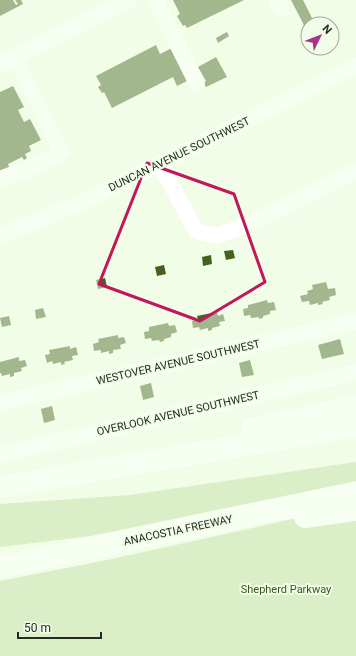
<svg xmlns="http://www.w3.org/2000/svg" width="356" height="656" font-family="Roboto,sans-serif">
  <style>
    .green { fill: #bedba3 }
    .building { fill: #44621f }
    .lines { fill: none; stroke-linecap: round; stroke-linejoin: round }
    .minor { stroke: #fff; stroke-width: 16 }
    .highway { stroke: #fff; stroke-width: 22 }
    .marked { fill: none; stroke: #c2185b; stroke-width: 3; stroke-linejoin: round }
    .labels { text-anchor: middle; stroke-width: 4; stroke-linejoin: round; paint-order: stroke }
    .street-label { font-size: 11px; fill: #262a22; stroke: #f1fde7 }
    .park-label { font-size: 11px; fill: #3a5518; stroke: #f1fde7 }
  </style>
  <rect width="100%" height="100%" fill="#f1fde7"/>
  <g class="green">
    <path d="M356,462V481L91,536L0,547V504L130,495Z"/>
    <path d="M356,505V656H0V581L112,559Z"/>
  </g>
  <g class="building">
    <path d="M0,0H13L16,5L18,4L15,0H21L23,4L0,16Z"/>
    <path d="M173,0H244L187,28L185,25L183,26L177,16L180,14Z"/>
    <path d="M291,0H303L315,24H308V27L306,29Z"/>
    <path d="M227,32L229,36L218,43L216,38Z"/>
    <path d="M156,45L160,54L174,47L191,79L177,86L173,77L112,108L104,92L102,93L98,87L101,85L96,76Z"/>
    <path d="M216,57L227,77L206,87L203,83L206,81L198,67Z"/>
    <path d="M13,86L24,107L18,110L24,122L30,119L41,140L29,146L31,151L25,154L27,158L24,160L22,157L8,164L9,167L1,170L0,174V92Z"/>
    <path d="M233,250L235,258L226,260L224,251Z"/>
    <path d="M211,255L212,264L203,266L202,257Z"/>
    <path d="M164,265L166,274L157,276L155,267Z"/>
    <path d="M105,278L107,287L98,289L96,280Z"/>
    <path d="M326,282L328,289L335,288L336,295L329,297L330,300L322,302L323,304L318,305V303L310,305L309,301L302,302L300,296L308,294L307,291L313,289L312,285Z"/>
    <path d="M267,300L268,303L274,302L276,310L270,311V314L263,316V318L259,319V317L251,318L250,315L244,316L243,309L248,308V305Z"/>
    <path d="M43,308L46,317L36,319L35,310Z"/>
    <path d="M217,312L218,316L223,314L225,321L219,322L220,326L212,328V330L208,331V328L200,330L199,327L193,328L192,321L198,319L197,316Z"/>
    <path d="M9,316L11,325L2,327L0,318Z"/>
    <path d="M168,323L169,326L175,325L177,332L171,334V337L164,339V341L160,342L159,340L152,341L151,338L145,339L144,332L149,331V327Z"/>
    <path d="M118,335V338L124,337L126,343L120,345L121,349L113,350V353L109,354V351L101,353V350L94,351L93,344L99,342L98,339Z"/>
    <path d="M340,339L344,354L322,359L318,345Z"/>
    <path d="M70,346V349L76,347L78,355L72,356L73,360L64,362L65,364L61,365V362L53,364L52,361L47,363L45,355L50,354L49,350Z"/>
    <path d="M19,357V361L25,360L27,366L21,368L22,371L14,373V376L10,377V374L2,376L1,373H0V362Z"/>
    <path d="M250,360L254,375L242,377L239,363Z"/>
    <path d="M151,383L154,397L143,400L140,386Z"/>
    <path d="M52,406L55,420L44,423L41,409Z"/>
  </g>
  <g class="lines">
    <g class="minor">
      <path d="M155,0L197,84"/>
      <path d="M277,0L281,8"/>
      <path d="M0,65L129,0"/>
      <path d="M160,164L196,231L216,236L245,226L356,171"/>
      <path d="M0,179L31,168L62,152L15,58"/>
      <path d="M0,236L78,204L356,66"/>
      <path d="M0,403L356,321"/>
      <path d="M0,455L356,372"/>
    </g>
    <g class="highway">
      <path d="M253,429L356,406"/>
      <path d="M0,487L356,426"/>
      <path d="M305,517L356,510"/>
      <path d="M0,567L356,493"/>
    </g>
  </g>
  <path d="M0 0H356V656H0ZM147,163L234,194L265,282L200,321L99,284Z" fill="#f1fde7" fill-opacity=".55" fill-rule="evenodd"/>
  <path class="marked" d="M147,163L234,194L265,282L200,321L99,284Z"/>
  <g class="labels">
    <g class="street-label">
      <text transform="translate(179 154) rotate(-26)" y="4">DUNCAN AVENUE SOUTHWEST</text>
      <text transform="translate(178 362) rotate(-13)" y="4">WESTOVER AVENUE SOUTHWEST</text>
      <text transform="translate(178 413) rotate(-13)" y="4">OVERLOOK AVENUE SOUTHWEST</text>
      <text transform="translate(178 530) rotate(-12)" y="4">ANACOSTIA FREEWAY</text>
    </g>
    <g class="park-label">
      <text x="286" y="593">Shepherd Parkway</text>
    </g>
  </g>
  <g transform="translate(320 36) rotate(47)"><circle r="19" fill="#f1fde7" stroke="#a0a998"/>
  <path d="M0-3L7 15L0 10L-7 15Z" fill="#a9328a"/>
  <text y="-6" font-size="11" font-weight="bold" text-anchor="middle" fill="#262a22">N</text>
  </g>
  <path d="M18 632v6h83v-6" fill="none" stroke="#262a22" stroke-width="2"/>
  <text x="24" y="632" font-size="12" fill="#262a22" stroke="#f1fde7" stroke-width="3" paint-order="stroke">50 m</text>
</svg>
